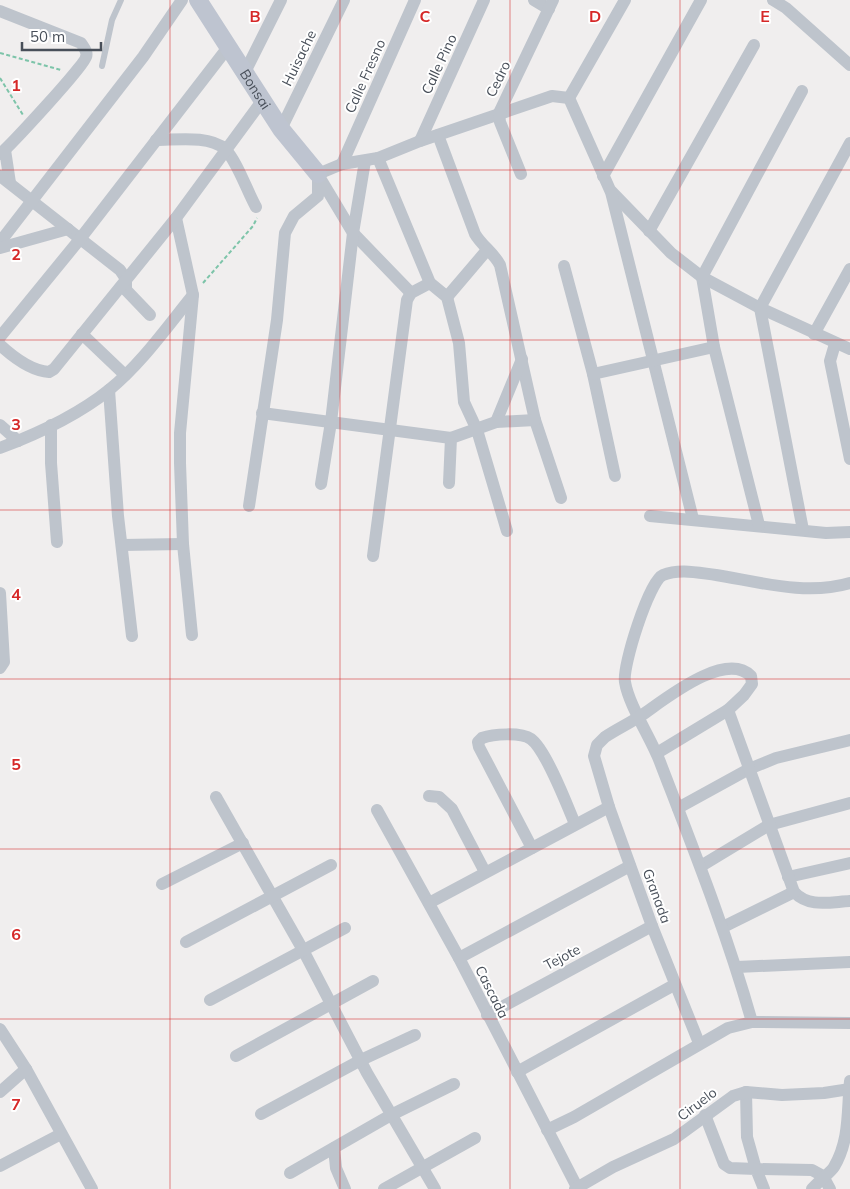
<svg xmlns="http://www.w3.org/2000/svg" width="850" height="1189" font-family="Mulish,sans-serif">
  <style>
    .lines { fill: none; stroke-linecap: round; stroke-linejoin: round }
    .path { stroke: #7dc4a9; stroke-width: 2; stroke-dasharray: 4 2.5; stroke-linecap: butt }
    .lane { stroke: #bec4cc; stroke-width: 6 }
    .street { stroke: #bec4cc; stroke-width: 12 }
    .secondary { stroke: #bec4d0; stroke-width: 18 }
    .grid { fill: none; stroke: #d62828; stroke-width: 1; stroke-opacity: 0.55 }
    .labels { text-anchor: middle; stroke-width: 4; stroke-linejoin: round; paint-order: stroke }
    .street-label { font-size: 14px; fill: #484f59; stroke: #fff }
    .grid-label { font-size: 16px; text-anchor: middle; font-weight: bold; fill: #d62828; stroke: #fff; stroke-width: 4; stroke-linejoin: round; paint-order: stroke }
  </style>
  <rect width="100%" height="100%" fill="#f0eeee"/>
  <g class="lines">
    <g class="path">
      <path d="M0,53L61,70"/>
      <path d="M0,78L23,115"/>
      <path d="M203,283L253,226L257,218"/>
    </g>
    <path class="lane" d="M102,66L112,20L121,0"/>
    <g class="street">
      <path d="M534,0L549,9"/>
      <path d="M773,0L786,8L850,65"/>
      <path d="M0,11L81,43C84,48 88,52 86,57C85,65 9,147 0,154"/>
      <path d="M245,72L281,0"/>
      <path d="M569,98L610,190L671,253L702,277L760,308L850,349"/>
      <path d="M569,98L625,0"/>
      <path d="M281,129L344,0"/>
      <path d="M438,135L475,234C482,246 494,253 500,265L535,420L561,498"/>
      <path d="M156,140C176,140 209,135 225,149C237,161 247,191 256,207"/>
      <path d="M420,141L484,0"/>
      <path d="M5,150L10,183"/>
      <path d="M378,158L430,283L447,297L459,343L464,402L477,430L507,531"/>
      <path d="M342,164L415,0"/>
      <path d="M318,174L342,164L378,158L420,141L552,96L569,98"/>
      <path d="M521,174L500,122L499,113L553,0"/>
      <path d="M0,176L120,270L126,279V290L150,315"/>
      <path d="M603,176L701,0"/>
      <path d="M320,178L353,233L411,293"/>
      <path d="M611,192L693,519"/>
      <path d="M176,218L193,295L180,433V463L183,544L192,635"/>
      <path d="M649,231L754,45"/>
      <path d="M0,242L143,57L182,0"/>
      <path d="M0,248L68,229"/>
      <path d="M564,266L593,374L615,476"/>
      <path d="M447,297L487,250"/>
      <path d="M82,334L125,375"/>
      <path d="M814,334L850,269"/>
      <path d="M0,337L80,239L229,46"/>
      <path d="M835,344L830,361L850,459"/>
      <path d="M0,345C13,357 31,371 49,372L54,369L176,218L262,101"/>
      <path d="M593,374L714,347"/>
      <path d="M109,390L118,516L132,636"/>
      <path d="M262,413L451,438"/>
      <path d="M496,422L522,359"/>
      <path d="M0,425L18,441"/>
      <path d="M51,425V463L57,542"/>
      <path d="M0,448C37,434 78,415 109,390C141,364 167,327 193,295"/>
      <path d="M449,483L451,438L496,422L535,420"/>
      <path d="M321,484L331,422L353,233L365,161"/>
      <path d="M249,506L277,320L285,233L294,216L318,196V174"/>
      <path d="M650,516L826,533L850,532"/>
      <path d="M759,525L714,347L702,277L802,91"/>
      <path d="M803,530L760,308L850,143"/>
      <path d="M122,545L183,544"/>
      <path d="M373,556L407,300L411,293L430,283"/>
      <path d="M0,593L4,662L0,668"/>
      <path d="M657,753L728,710"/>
      <path d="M429,796L439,797L452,809L485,872"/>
      <path d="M216,797L303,950L367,1073L435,1189"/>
      <path d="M678,808L749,769L776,758L850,740"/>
      <path d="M377,810L459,958L578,1189"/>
      <path d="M532,848L479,747L478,742L482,738C493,734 521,732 531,739C546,750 567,805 575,824"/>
      <path d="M701,866L769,825L850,803"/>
      <path d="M788,877L850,863"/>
      <path d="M162,884L243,843"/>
      <path d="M429,903L609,807"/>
      <path d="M723,927L794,892C809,908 830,902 850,901"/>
      <path d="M186,942L331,865"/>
      <path d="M459,958L630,866"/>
      <path d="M737,967L850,962"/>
      <path d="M210,1000L345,928"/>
      <path d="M487,1015L652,926"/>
      <path d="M752,1022C727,933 693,848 660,762C651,738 629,706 625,682C622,667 649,581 663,575C680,568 699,573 716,575C759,582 807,596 850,583"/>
      <path d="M0,1029L26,1069L92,1189"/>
      <path d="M699,1043L652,926L609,807L594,756L597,745L605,737C617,729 630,723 642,715C664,700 725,650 751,676L752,684L744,695L728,710L794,892"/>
      <path d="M236,1056L373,981"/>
      <path d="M517,1072L674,985"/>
      <path d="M0,1092L26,1069"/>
      <path d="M746,1092L747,1137L756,1169L812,1170L823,1176L830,1189"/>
      <path d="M261,1114L361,1060L415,1035"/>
      <path d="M705,1115L724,1164L730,1168L756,1169L764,1189"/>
      <path d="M547,1130L574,1117L728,1028L752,1022L850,1023"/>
      <path d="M334,1148L336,1168L345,1189"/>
      <path d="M0,1166L61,1134"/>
      <path d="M290,1173L391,1115L454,1084"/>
      <path d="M384,1189L475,1138"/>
      <path d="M575,1189L613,1167L674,1139L733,1096L746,1092L782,1095L824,1093L850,1089"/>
      <path d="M812,1189C818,1182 831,1172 834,1167C850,1140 847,1111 850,1081"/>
    </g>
    <path class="secondary" id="s1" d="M198,0L281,129L318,174"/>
  </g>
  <path class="grid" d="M170,0V1189M340,0V1189M510,0V1189M680,0V1189M0,170H850M0,340H850M0,510H850M0,679H850M0,849H850M0,1019H850"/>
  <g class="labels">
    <g class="street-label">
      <text transform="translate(299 58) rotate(-64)" y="5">Huisache</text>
      <text transform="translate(439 64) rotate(-65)" y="5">Calle Pino</text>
      <text transform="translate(365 76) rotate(-66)" y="5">Calle Fresno</text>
      <text transform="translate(498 79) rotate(-64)" y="5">Cedro</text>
      <text dy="5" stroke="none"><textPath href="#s1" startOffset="106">Bonsai</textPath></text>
      <text transform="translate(657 896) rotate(70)" y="5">Granada</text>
      <text transform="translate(562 957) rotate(-28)" y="5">Tejote</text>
      <text transform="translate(492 992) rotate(63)" y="5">Cascada</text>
      <text transform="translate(697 1104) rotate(-37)" y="5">Ciruelo</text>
    </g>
  </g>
  <g class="grid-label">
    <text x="255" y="22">B</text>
    <text x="425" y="22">C</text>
    <text x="595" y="22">D</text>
    <text x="765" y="22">E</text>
    <text x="16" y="91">1</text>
    <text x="16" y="260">2</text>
    <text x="16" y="430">3</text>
    <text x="16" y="600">4</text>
    <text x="16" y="770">5</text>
    <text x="16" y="940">6</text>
    <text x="16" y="1110">7</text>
  </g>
  <path d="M22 42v8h79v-8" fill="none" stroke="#484f59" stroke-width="2.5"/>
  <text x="30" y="42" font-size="15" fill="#484f59" stroke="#ffffff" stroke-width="4" paint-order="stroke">50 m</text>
</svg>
